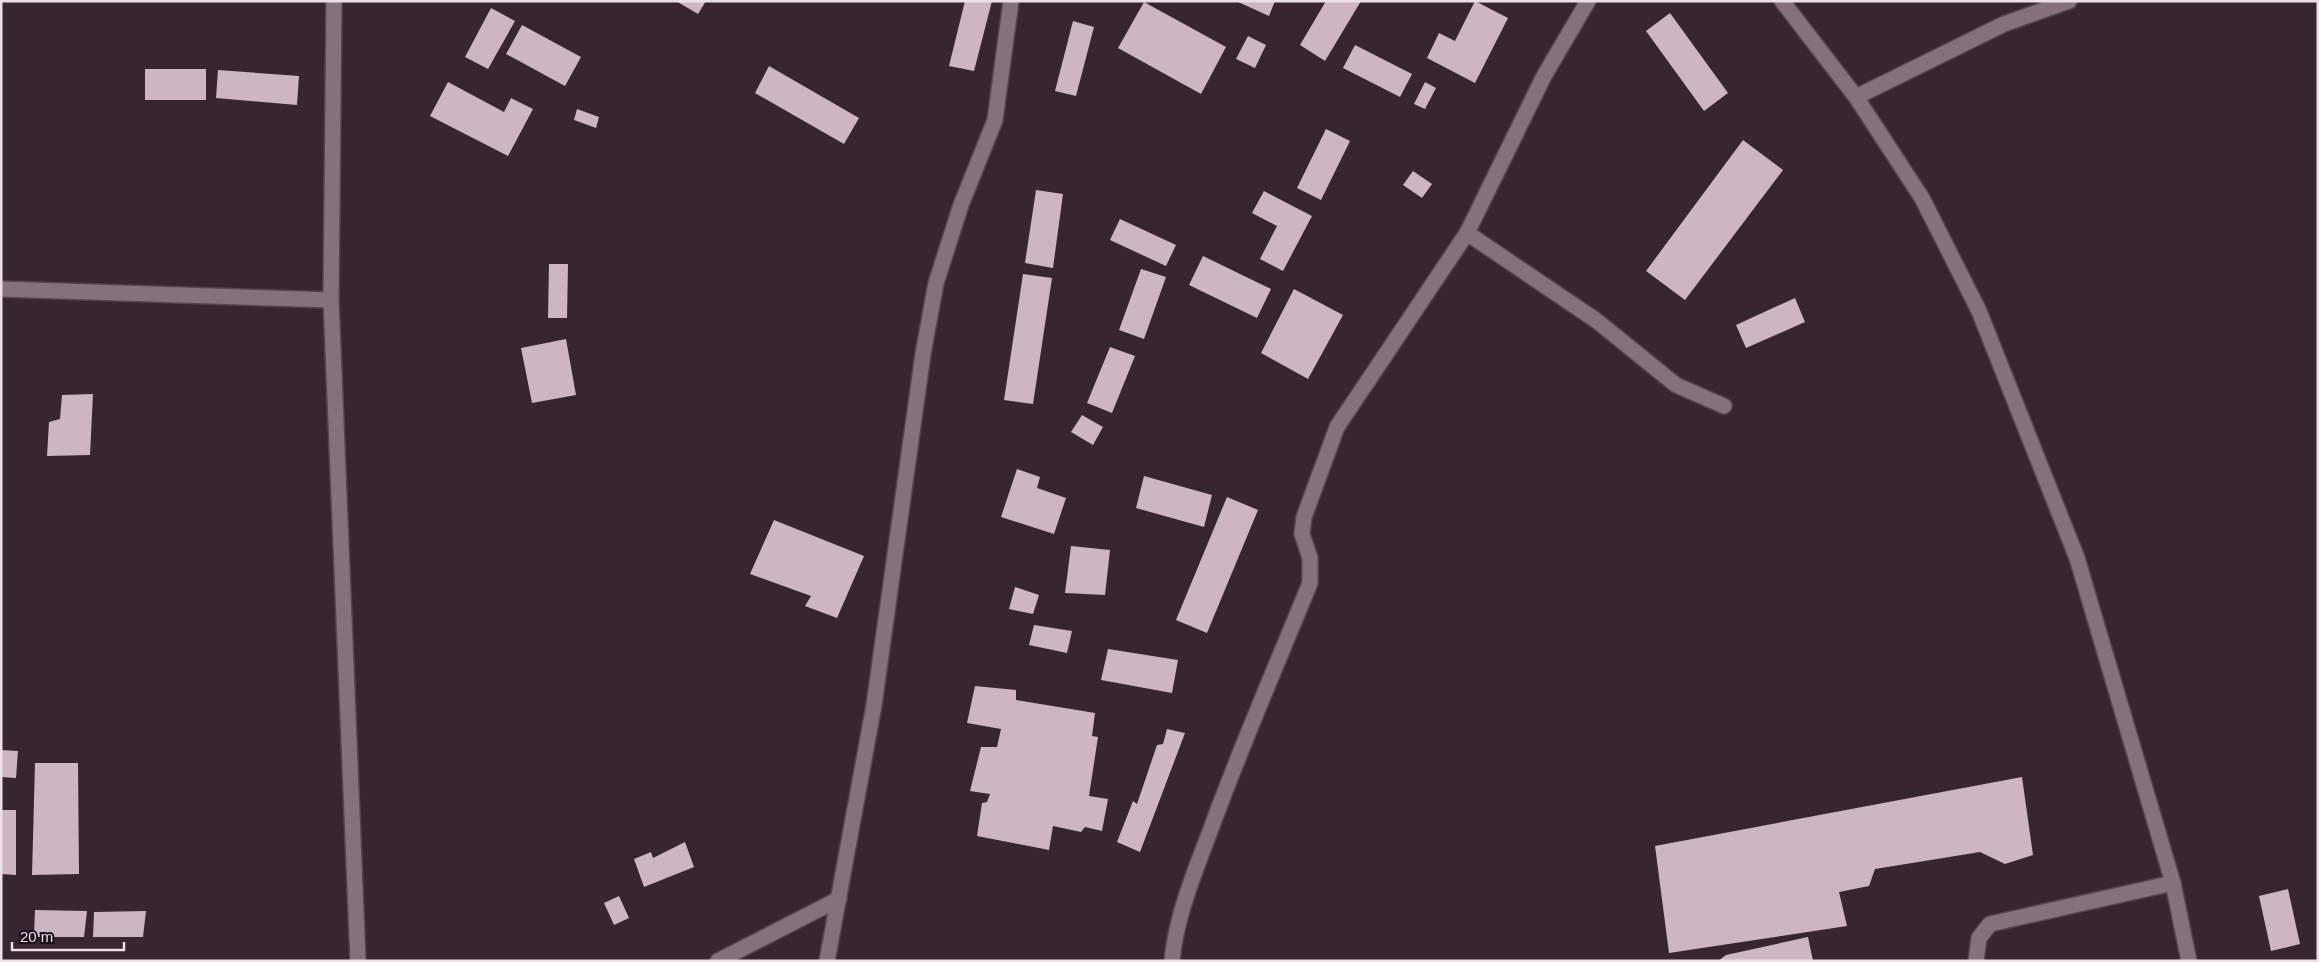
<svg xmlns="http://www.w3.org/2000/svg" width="2319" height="962" font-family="Helvetica,sans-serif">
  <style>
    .building { fill: #cdb5c4 }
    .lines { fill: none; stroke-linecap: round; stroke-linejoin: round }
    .lane-casing { stroke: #54454f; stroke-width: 18 }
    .street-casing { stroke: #54454f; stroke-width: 18 }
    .lane { stroke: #85707d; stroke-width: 15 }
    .street { stroke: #85707d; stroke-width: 15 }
  </style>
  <rect width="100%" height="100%" fill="#372531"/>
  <g class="building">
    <path d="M676,1H706L698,14Z"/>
    <path d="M965,1H992L974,71L949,66Z"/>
    <path d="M1236,1H1275L1269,16Z"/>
    <path d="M1326,1H1361L1325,61L1300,45Z"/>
    <path d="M1475,1L1508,18L1475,83L1427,58L1439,33L1455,41Z"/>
    <path d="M1144,2L1226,47L1201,94L1118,48Z"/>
    <path d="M491,8L515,21L488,69L465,57Z"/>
    <path d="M1670,13L1728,93L1704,111L1646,31Z"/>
    <path d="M1073,21L1094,27L1076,96L1055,91Z"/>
    <path d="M522,25L581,57L565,86L506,54Z"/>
    <path d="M1248,36L1266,45L1255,68L1236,59Z"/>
    <path d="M1355,45L1412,74L1400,97L1343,68Z"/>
    <path d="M769,66L859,118L844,144L755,93Z"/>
    <rect x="145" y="69" width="61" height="31"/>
    <path d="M218,70L299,76L297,105L216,98Z"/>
    <path d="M448,82L504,112L511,98L533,109L508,156L430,116Z"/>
    <path d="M1425,82L1436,88L1425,109L1414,104Z"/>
    <path d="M577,109L599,117L596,128L574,120Z"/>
    <path d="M1326,129L1350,141L1321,200L1297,188Z"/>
    <path d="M1743,140L1783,170L1685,300L1646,271Z"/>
    <path d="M1413,171L1432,184L1422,198L1403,185Z"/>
    <path d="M1036,190L1063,194L1053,268L1025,263Z"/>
    <path d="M1264,191L1312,216L1283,271L1260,259L1277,226L1252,213Z"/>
    <path d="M1120,219L1176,245L1166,266L1110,240Z"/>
    <path d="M1203,256L1271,289L1257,318L1189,285Z"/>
    <path d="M549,264H568L567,318H548Z"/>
    <path d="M1141,269L1166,277L1144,339L1119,330Z"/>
    <path d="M1023,274L1052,278L1033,404L1004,400Z"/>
    <path d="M1294,289L1343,315L1308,379L1261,353Z"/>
    <path d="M1795,298L1805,322L1746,348L1736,325Z"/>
    <path d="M566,339L576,395L532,403L521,348Z"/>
    <path d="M1110,347L1135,356L1112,413L1087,403Z"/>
    <path d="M93,394L90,455L47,456L49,422L60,419L62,395Z"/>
    <path d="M1082,415L1103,427L1093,445L1071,432Z"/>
    <path d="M1017,469L1040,477L1037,488L1066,498L1054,534L1001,517Z"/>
    <path d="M1144,476L1212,495L1204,527L1136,508Z"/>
    <path d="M1227,497L1258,510L1207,633L1176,620Z"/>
    <path d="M774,520L864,556L837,618L805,606L811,596L750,574Z"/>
    <path d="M1071,546L1110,550L1105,595L1065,593Z"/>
    <path d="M1015,587L1039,595L1033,614L1009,609Z"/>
    <path d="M1034,625L1072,631L1067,653L1029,645Z"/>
    <path d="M1108,649L1178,660L1172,693L1101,680Z"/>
    <path d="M975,686L1016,690V700L1095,713L1092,736L1098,737L1089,796L1108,799L1102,831L1085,827L1081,832L1053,826L1049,850L977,836L982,803L987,802L990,794L970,791L981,747H997L1001,729L967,723Z"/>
    <path d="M1167,729L1185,733L1140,852L1117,842L1133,801L1137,804L1157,745L1163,744Z"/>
    <path d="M1,750L18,751L16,778L1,777Z"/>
    <path d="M35,763H78L79,874L32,875Z"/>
    <path d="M2022,777L2033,855L2005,864L1980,852L1875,869L1869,886L1839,892L1847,926L1669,953L1655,846Z"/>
    <path d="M1,810H16V875L1,874Z"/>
    <path d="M685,842L694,867L644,887L634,859L651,852L653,858Z"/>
    <path d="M2288,889L2300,944L2271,951L2259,896Z"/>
    <path d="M619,896L629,918L614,925L604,903Z"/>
    <path d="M35,910L87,911L84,937H34Z"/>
    <path d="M146,911L143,937H93L94,912Z"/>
    <path d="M1808,937L1813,961H1718L1726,955Z"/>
  </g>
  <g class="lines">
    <defs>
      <path id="lane" d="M1976,961L1979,938L1990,924L2173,883"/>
      <g id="street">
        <path d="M334,1L331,300L358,961"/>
        <path d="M1782,1L1856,97L1922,198L1979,311L2077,558L2173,883L2189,961"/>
        <path d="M1856,97L2004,24L2069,1"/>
        <path d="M1467,233L1597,321L1676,385L1724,406"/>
        <path d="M1,289L331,300"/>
        <path d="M718,961L839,899"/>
        <path d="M827,961L874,705L923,354L936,283L961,205L995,120L1011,1"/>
        <path d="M1172,961C1176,915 1196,869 1212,826C1242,744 1277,664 1310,583V558L1302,534L1304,517L1337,427L1467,233L1544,76L1588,1"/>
      </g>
    </defs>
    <use href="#lane" class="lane-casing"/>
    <use href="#street" class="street-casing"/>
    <use href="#lane" class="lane"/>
    <use href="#street" class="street"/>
  </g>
  <rect width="2319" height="962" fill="none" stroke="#ece0e7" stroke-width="5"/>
  <path d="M12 942v8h112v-8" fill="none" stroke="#ece0e7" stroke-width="2.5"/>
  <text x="20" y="942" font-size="15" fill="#ece0e7" stroke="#1a1117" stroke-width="4" paint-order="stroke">20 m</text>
</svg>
